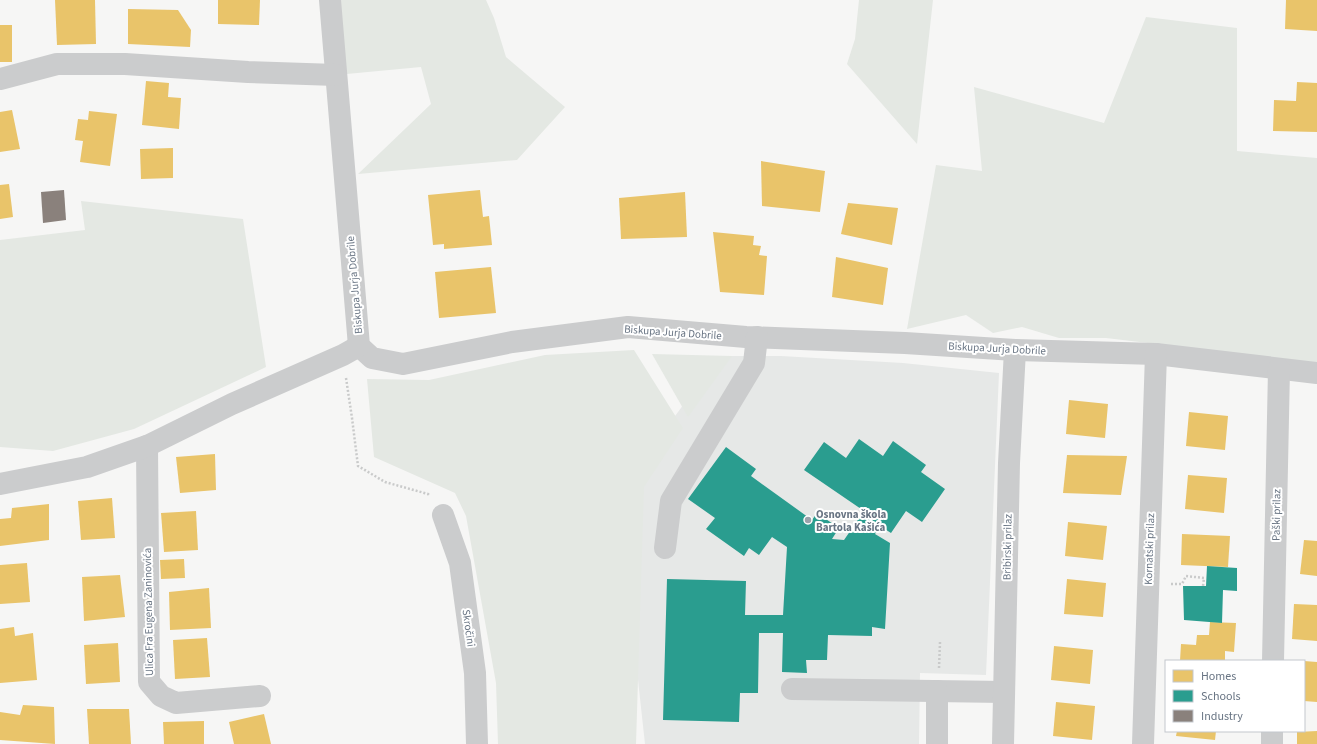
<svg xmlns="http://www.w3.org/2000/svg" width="1317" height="744" font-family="'Source Sans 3',sans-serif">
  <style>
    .built { fill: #e6e8e7 }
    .green { fill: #e4e8e3 }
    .homes { fill: #e9c46a }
    .schools { fill: #2a9d8f }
    .industry { fill: #8a817c }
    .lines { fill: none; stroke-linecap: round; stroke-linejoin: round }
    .path { stroke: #c9caca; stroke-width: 2.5; stroke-dasharray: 2 2; stroke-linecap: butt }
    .minor { stroke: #cbcccd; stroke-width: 22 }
    .poi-dot { fill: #9aa2ab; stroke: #fff; stroke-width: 1.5 }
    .labels { text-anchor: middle; stroke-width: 4; stroke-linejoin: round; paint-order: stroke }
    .street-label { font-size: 11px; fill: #687483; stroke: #fff }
    .poi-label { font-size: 11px; font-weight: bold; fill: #687483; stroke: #fff; text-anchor: start }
  </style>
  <rect width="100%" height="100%" fill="#f6f6f5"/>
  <path class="built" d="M732,356H781L903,363L999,373L986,675L920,673L919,744H645L624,552L621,489L718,358Z"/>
  <g class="green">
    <path d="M330,0H486L494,18L506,57L565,107L517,160L358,174L431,104L421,67L336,75Z"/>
    <path d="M859,0H933L917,144L847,64L855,39Z"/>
    <path d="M1146,17L1237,28V151L1317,158V363L1106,338H1059L1022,327L993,333L966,315L907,329L936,165L982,171L974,87L1104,123Z"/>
    <path d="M81,201L243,219L266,367L134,429L53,451L0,447V240L85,230Z"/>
    <path d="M634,350L683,428L644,487L636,744H498L496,683L466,516L455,493L374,457L367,379L429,380L545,355Z"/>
    <path d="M652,354L732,356L688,417Z"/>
  </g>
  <g class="homes">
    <path d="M55,0H95L96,44L57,45Z"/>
    <path d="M218,0H260L259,25L218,24Z"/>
    <path d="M1286,0H1317V31L1285,29Z"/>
    <path d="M128,9L178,10L191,30L190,47L128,44Z"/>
    <rect x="0" y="25" width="12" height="37"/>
    <path d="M146,81L169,83L168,97L181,98L179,129L142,125Z"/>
    <path d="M1297,82L1317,83V132L1273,131L1274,100L1296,101Z"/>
    <path d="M12,110L20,149L0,152V112Z"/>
    <path d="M89,111L117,114L110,166L80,162L83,141L75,140L78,119L88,120Z"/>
    <path d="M173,148V178L141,179L140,149Z"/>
    <path d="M761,161L825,171L820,212L762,206Z"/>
    <path d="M9,184L13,217L0,219V185Z"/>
    <path d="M480,190L483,217L489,216L492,245L444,249V244L433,245L428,195Z"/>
    <path d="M685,192L687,237L621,239L619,198Z"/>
    <path d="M848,203L898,208L892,245L841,234Z"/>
    <path d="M713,232L754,236L753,245L761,246L759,255L767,256L764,295L720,292Z"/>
    <path d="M836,257L888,268L883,305L832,297Z"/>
    <path d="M491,267L496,313L439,318L435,272Z"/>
    <path d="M1069,400L1108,404L1105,438L1066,434Z"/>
    <path d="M1189,412L1228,416L1225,450L1186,446Z"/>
    <path d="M215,454L216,490L180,493L176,457Z"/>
    <path d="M1067,455L1127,456L1121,495L1063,493Z"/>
    <path d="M1188,475L1227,478L1224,513L1185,509Z"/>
    <path d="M112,498L115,538L81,540L78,501Z"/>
    <path d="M49,504V540L0,546V519L11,518L12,508Z"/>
    <path d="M196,511L198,550L164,552L161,513Z"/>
    <path d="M1068,522L1107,526L1103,560L1065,556Z"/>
    <path d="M1182,534L1230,536L1228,567L1181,565Z"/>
    <path d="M1304,540L1317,541V576L1300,574Z"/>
    <path d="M184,559L185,578L161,579L160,560Z"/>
    <path d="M27,563L30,602L0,604V565Z"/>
    <path d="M120,575L125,617L84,621L82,577Z"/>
    <path d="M1067,579L1106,583L1103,617L1064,614Z"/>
    <path d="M209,588L211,628L170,630L169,592Z"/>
    <path d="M1294,604L1317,605V641L1292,639Z"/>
    <path d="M1210,622L1236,623L1234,652L1225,651V661H1180L1181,644L1196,645L1197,635H1209Z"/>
    <path d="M14,627L15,636L33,633L37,680L0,683V629Z"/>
    <path d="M207,638L210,677L175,679L173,640Z"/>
    <path d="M118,643L120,682L86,684L84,645Z"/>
    <path d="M1054,646L1093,650L1090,684L1051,680Z"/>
    <path d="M1304,661L1317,662V702L1304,701Z"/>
    <path d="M1056,702L1095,706L1092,740L1053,736Z"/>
    <path d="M23,705L54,707L55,744L0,740V712L20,715Z"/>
    <path d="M87,709H129L131,744H89Z"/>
    <path d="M264,714L271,744H234L229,722Z"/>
    <path d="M204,721V744H164L163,722Z"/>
    <path d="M1177,731H1216L1215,740L1176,736Z"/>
    <path d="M1317,731V744H1297V732Z"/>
  </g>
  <g class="schools">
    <path d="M859,439L883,456L893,441L926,465L921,472L945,489L922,522L906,511L891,533L880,526L875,534L890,543L885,629L872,627V636L828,635L827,660H806L807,673L782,672L783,633H759L758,693H740L739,722L663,720L667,579L746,581L745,615H783L787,547L772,537L759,555L749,548L744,556L706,529L715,518L688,499L726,447L756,469L751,476L812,520L817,513L839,528L832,539L844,540L864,511L804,470L824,442L846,458Z"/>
    <path d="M1207,566L1237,568V591L1223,590L1222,623L1184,620L1183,586H1206Z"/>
  </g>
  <path class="industry" d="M64,190L66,220L43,223L41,192Z"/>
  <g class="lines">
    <g class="path">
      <path d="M346,378L352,418L358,466L385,482L428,494L430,496"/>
      <path d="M1171,584H1182L1186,576L1204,578L1203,586"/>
      <path d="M939,668L940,642"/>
    </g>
    <g class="minor">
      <path d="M330,0L359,346L372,358L403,364L512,342L628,327L746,337L905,343L1015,350L1156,354L1317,373"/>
      <path d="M0,79L57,64H125L248,72L336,75"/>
      <path d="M147,446L149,682L161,696L176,703L260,696"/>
      <path d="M0,484L87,467L147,446L232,404L343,355L359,346"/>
      <path d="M443,515L460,563L475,673L477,744"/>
      <path d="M665,548L671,501L754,363L757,337"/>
      <path d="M1273,661L1279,369"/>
      <path d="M792,689L1004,692"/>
      <path d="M937,744V691"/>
      <path d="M1003,744L1009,463L1015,350"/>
      <path d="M1143,744L1156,354"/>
      <path d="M1272,744V731"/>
    </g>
  </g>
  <circle class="poi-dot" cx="808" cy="520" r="4"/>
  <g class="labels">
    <g class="street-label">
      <text transform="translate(354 285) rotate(-95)" y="4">Biskupa Jurja Dobrile</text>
      <text transform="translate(673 332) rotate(4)" y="4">Biskupa Jurja Dobrile</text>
      <text transform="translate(997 348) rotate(3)" y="4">Biskupa Jurja Dobrile</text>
      <text transform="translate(1276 515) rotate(-89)" y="4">Paški prilaz</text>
      <text transform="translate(1007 547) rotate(-89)" y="4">Bribirski prilaz</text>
      <text transform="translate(1149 549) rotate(-88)" y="4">Kornatski prilaz</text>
      <text transform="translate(148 612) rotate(-91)" y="4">Ulica Fra Eugena Zaninovića</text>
      <text transform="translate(469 628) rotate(82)" y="4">Skročini</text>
    </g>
    <g class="poi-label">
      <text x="816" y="518">Osnovna škola<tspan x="816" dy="13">Bartola Kašića</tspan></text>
    </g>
  </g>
  <rect x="1165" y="660" width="140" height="72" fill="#ffffff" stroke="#c3c7cd"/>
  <rect x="1173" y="670" width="20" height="12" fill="#e9c46a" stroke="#c3c7cd"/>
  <text x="1201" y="680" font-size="12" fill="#687483">Homes</text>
  <rect x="1173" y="690" width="20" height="12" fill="#2a9d8f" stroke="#c3c7cd"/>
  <text x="1201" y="700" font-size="12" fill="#687483">Schools</text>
  <rect x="1173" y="710" width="20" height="12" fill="#8a817c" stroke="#c3c7cd"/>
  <text x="1201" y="720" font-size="12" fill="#687483">Industry</text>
</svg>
